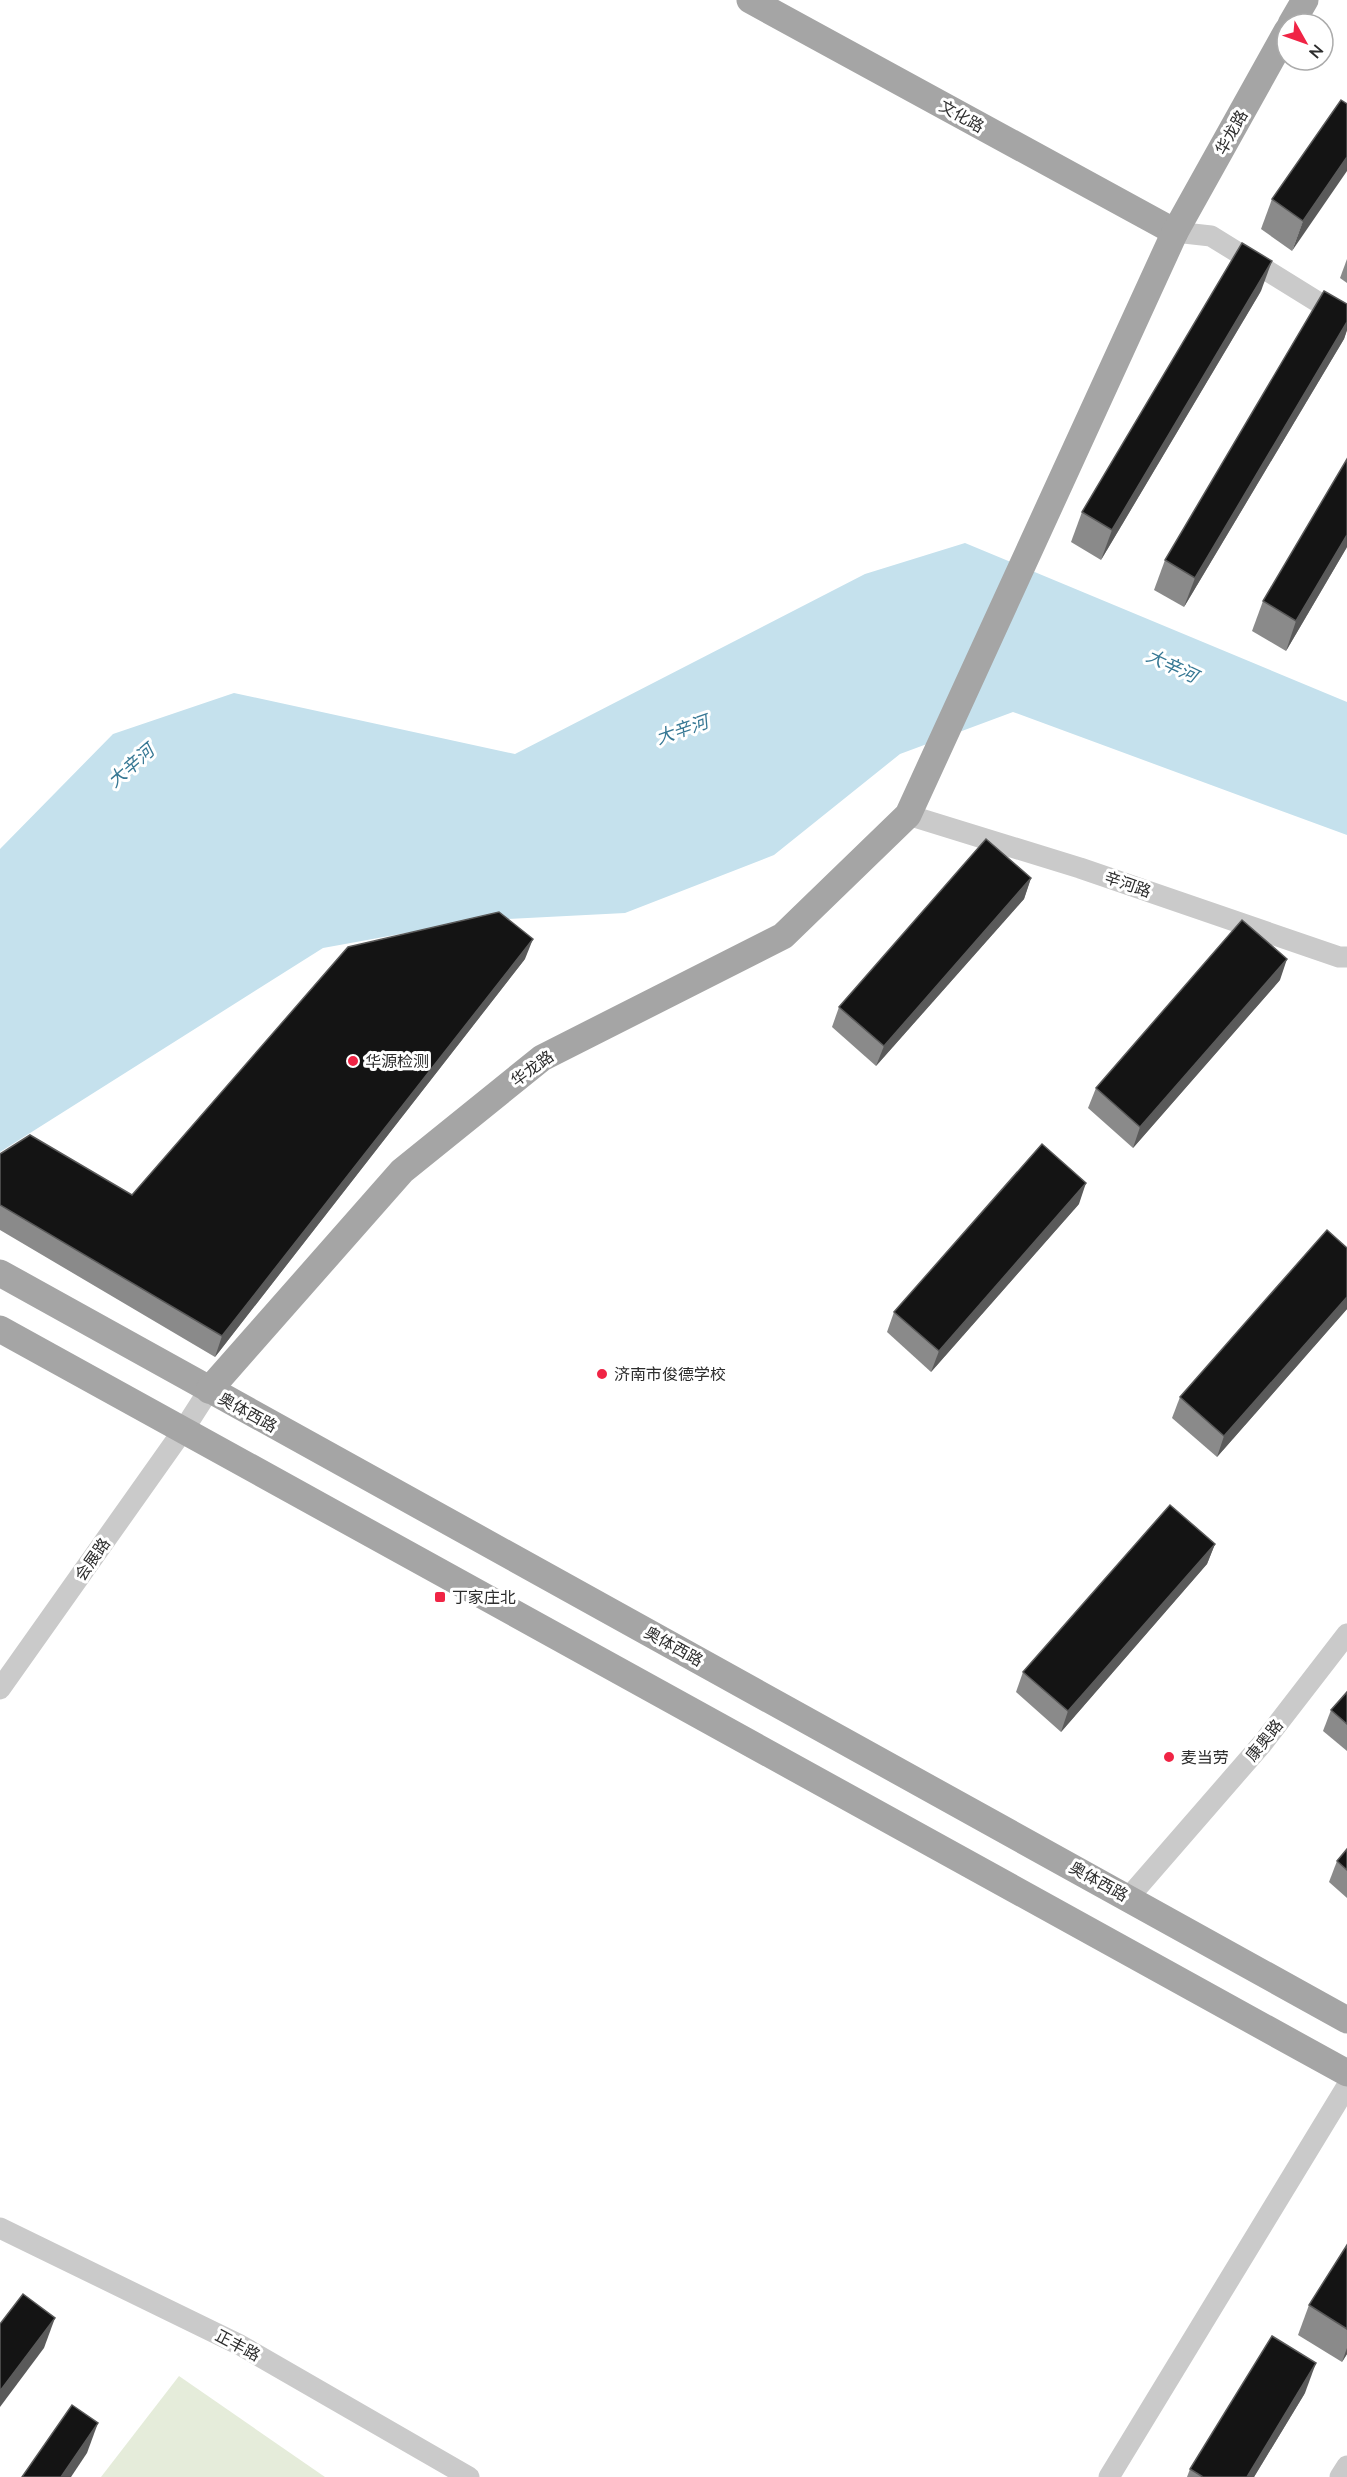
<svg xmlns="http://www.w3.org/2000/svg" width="1347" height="2477" font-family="'Nunito Sans','Noto Sans SC',sans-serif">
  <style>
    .green { fill: #e5ecda }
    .water { fill: #c5e1ed }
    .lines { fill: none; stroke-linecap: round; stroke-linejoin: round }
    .minor { stroke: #cacaca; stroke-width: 21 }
    .major { stroke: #a5a5a5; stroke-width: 27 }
    .wall { fill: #8a8a8a }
    .shaded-wall { fill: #5a5a5a }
    .building { fill: #141414; stroke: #5a5a5a; stroke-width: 1.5 }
    .poi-dot { fill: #f02445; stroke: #fff; stroke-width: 2 }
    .labels { text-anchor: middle; stroke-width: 6; stroke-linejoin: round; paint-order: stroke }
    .street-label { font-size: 16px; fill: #2d2d2d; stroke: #fff }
    .poi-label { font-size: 16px; fill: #2d2d2d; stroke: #fff; text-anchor: start }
    .water-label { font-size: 18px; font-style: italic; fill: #377894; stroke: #fff }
  </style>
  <rect width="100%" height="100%" fill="#fff"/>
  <path class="green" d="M179,2376L325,2477H101Z"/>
  <path class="water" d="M965,543L1347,702V835L1013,712L900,754L774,855L625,913L472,921L323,948L0,1152V849L113,734L234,693L515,754L865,574Z"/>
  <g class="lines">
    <g class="minor">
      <path d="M1175,232L1211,236L1347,320"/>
      <path d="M908,815L1080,868L1339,957H1347"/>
      <path d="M0,1689L184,1429L209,1390"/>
      <path d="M1129,1897L1262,1744L1347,1634"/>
      <path d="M0,2228L240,2345L469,2477"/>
      <path d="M1109,2477L1347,2086"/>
      <path d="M1340,2477L1347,2466"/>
    </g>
    <g class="major">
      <path d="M750,0L1175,232"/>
      <path d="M1291,24L1305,0"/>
      <path d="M0,1273L1347,2020"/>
      <path d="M0,1329L1347,2073"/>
      <path d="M209,1390L402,1171L542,1058L783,936L908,815L1175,232L1287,31"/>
    </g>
  </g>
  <g class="wall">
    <path d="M1347,104L1292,251L1261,229L1272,199Z"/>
    <path d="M1347,259V283L1340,278Z"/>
    <path d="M1261,291L1101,560L1071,542L1082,512Z"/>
    <path d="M1347,304V330L1344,339L1184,607L1154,590L1165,560Z"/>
    <path d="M1347,547L1286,651L1252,631L1263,601Z"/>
    <path d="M1031,878L1024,899L876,1066L832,1027L839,1007Z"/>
    <path d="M525,959L215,1357L0,1230V1154L132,1195Z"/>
    <path d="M1280,980L1133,1148L1088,1108L1096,1088Z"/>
    <path d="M1079,1204L931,1372L887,1332L894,1312Z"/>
    <path d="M1347,1248V1309L1217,1457L1172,1418L1180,1397Z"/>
    <path d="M1215,1544L1207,1564L1061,1732L1016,1692L1023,1672Z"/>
    <path d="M1347,1692V1751L1323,1731L1331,1710Z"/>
    <path d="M1347,1849V1898L1329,1882L1337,1861Z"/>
    <path d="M1347,2245V2354L1342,2362L1298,2335L1309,2305Z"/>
    <path d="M1305,2393L1254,2477H1187L1190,2469Z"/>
  </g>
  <g class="shaded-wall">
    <path d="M1347,157V171L1292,251L1303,221Z"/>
    <path d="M1272,261L1261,291L1101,560L1112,530Z"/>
    <path d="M1347,322V330L1344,339L1184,607L1195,578Z"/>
    <path d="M1347,535V547L1286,651L1296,621Z"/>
    <path d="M1031,878L1024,899L876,1066L884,1046Z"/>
    <path d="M533,939L525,959L215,1357L222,1336Z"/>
    <path d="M1287,959L1280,980L1133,1148L1140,1127Z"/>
    <path d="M1086,1183L1079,1204L931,1372L939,1351Z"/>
    <path d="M1347,1297V1309L1217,1457L1224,1436Z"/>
    <path d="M1215,1544L1207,1564L1061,1732L1068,1711Z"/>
    <path d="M55,2318L44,2348L0,2407V2391Z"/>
    <path d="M1347,2348V2354L1342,2362Z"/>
    <path d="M1316,2363L1305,2393L1254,2477H1247Z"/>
    <path d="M98,2423L87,2453L71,2477H61Z"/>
  </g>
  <g class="building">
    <path d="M1341,100L1347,104V157L1303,221L1272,199Z"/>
    <path d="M1242,243L1272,261L1112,530L1082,512Z"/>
    <path d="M1324,291L1347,304V322L1195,578L1165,560Z"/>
    <path d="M1347,459V535L1296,621L1263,601Z"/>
    <path d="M986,839L1031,878L884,1046L839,1007Z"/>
    <path d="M499,912L533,939L222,1336L0,1205V1154L30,1135L132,1195L348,947Z"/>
    <path d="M1242,920L1287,959L1140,1127L1096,1088Z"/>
    <path d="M1042,1144L1086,1183L939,1351L894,1312Z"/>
    <path d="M1327,1230L1347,1248V1297L1224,1436L1180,1397Z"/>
    <path d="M1170,1505L1215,1544L1068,1711L1023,1672Z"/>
    <path d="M1347,1692V1724L1331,1710Z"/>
    <path d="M1347,1849V1870L1337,1861Z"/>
    <path d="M1347,2245V2329L1309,2305Z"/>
    <path d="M23,2294L55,2318L0,2391V2324Z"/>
    <path d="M1272,2336L1316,2363L1247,2477H1203L1190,2469Z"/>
    <path d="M72,2405L98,2423L61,2477H22Z"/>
  </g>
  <g class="poi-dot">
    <circle cx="353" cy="1061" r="6"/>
    <circle cx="602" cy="1374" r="6"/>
    <rect x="434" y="1591" width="12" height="12" rx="3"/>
    <circle cx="1169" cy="1757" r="6"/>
  </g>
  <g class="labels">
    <g class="street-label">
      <text transform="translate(962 116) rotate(29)" y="6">文化路</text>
      <text transform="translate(1231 132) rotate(-61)" y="6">华龙路</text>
      <text transform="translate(1128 884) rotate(19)" y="6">辛河路</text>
      <text transform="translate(532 1068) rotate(-36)" y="6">华龙路</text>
      <text transform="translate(248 1412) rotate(29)" y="6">奥体西路</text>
      <text transform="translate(92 1559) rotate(-55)" y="6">会展路</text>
      <text transform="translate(674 1646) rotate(29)" y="6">奥体西路</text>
      <text transform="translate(1264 1740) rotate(-51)" y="6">康奥路</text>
      <text transform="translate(1099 1881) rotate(29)" y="6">奥体西路</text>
      <text transform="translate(238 2345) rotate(28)" y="6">正丰路</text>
    </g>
    <g class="poi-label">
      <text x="365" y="1067">华源检测</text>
      <text x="614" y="1380">济南市俊德学校</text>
      <text x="452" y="1603">丁家庄北</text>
      <text x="1181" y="1763">麦当劳</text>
    </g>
    <g class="water-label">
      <text transform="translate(1172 666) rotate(25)" y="6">大辛河</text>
      <text transform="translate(682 730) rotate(-19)" y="6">大辛河</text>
      <text transform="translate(131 766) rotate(-41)" y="6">大辛河</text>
    </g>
  </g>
  <g transform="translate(1305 42) rotate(130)"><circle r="28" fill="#ffffff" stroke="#ababab" stroke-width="1.5"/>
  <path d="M0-4.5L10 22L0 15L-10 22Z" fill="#f02445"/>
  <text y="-9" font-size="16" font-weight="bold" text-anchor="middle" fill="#2d2d2d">N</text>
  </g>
</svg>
